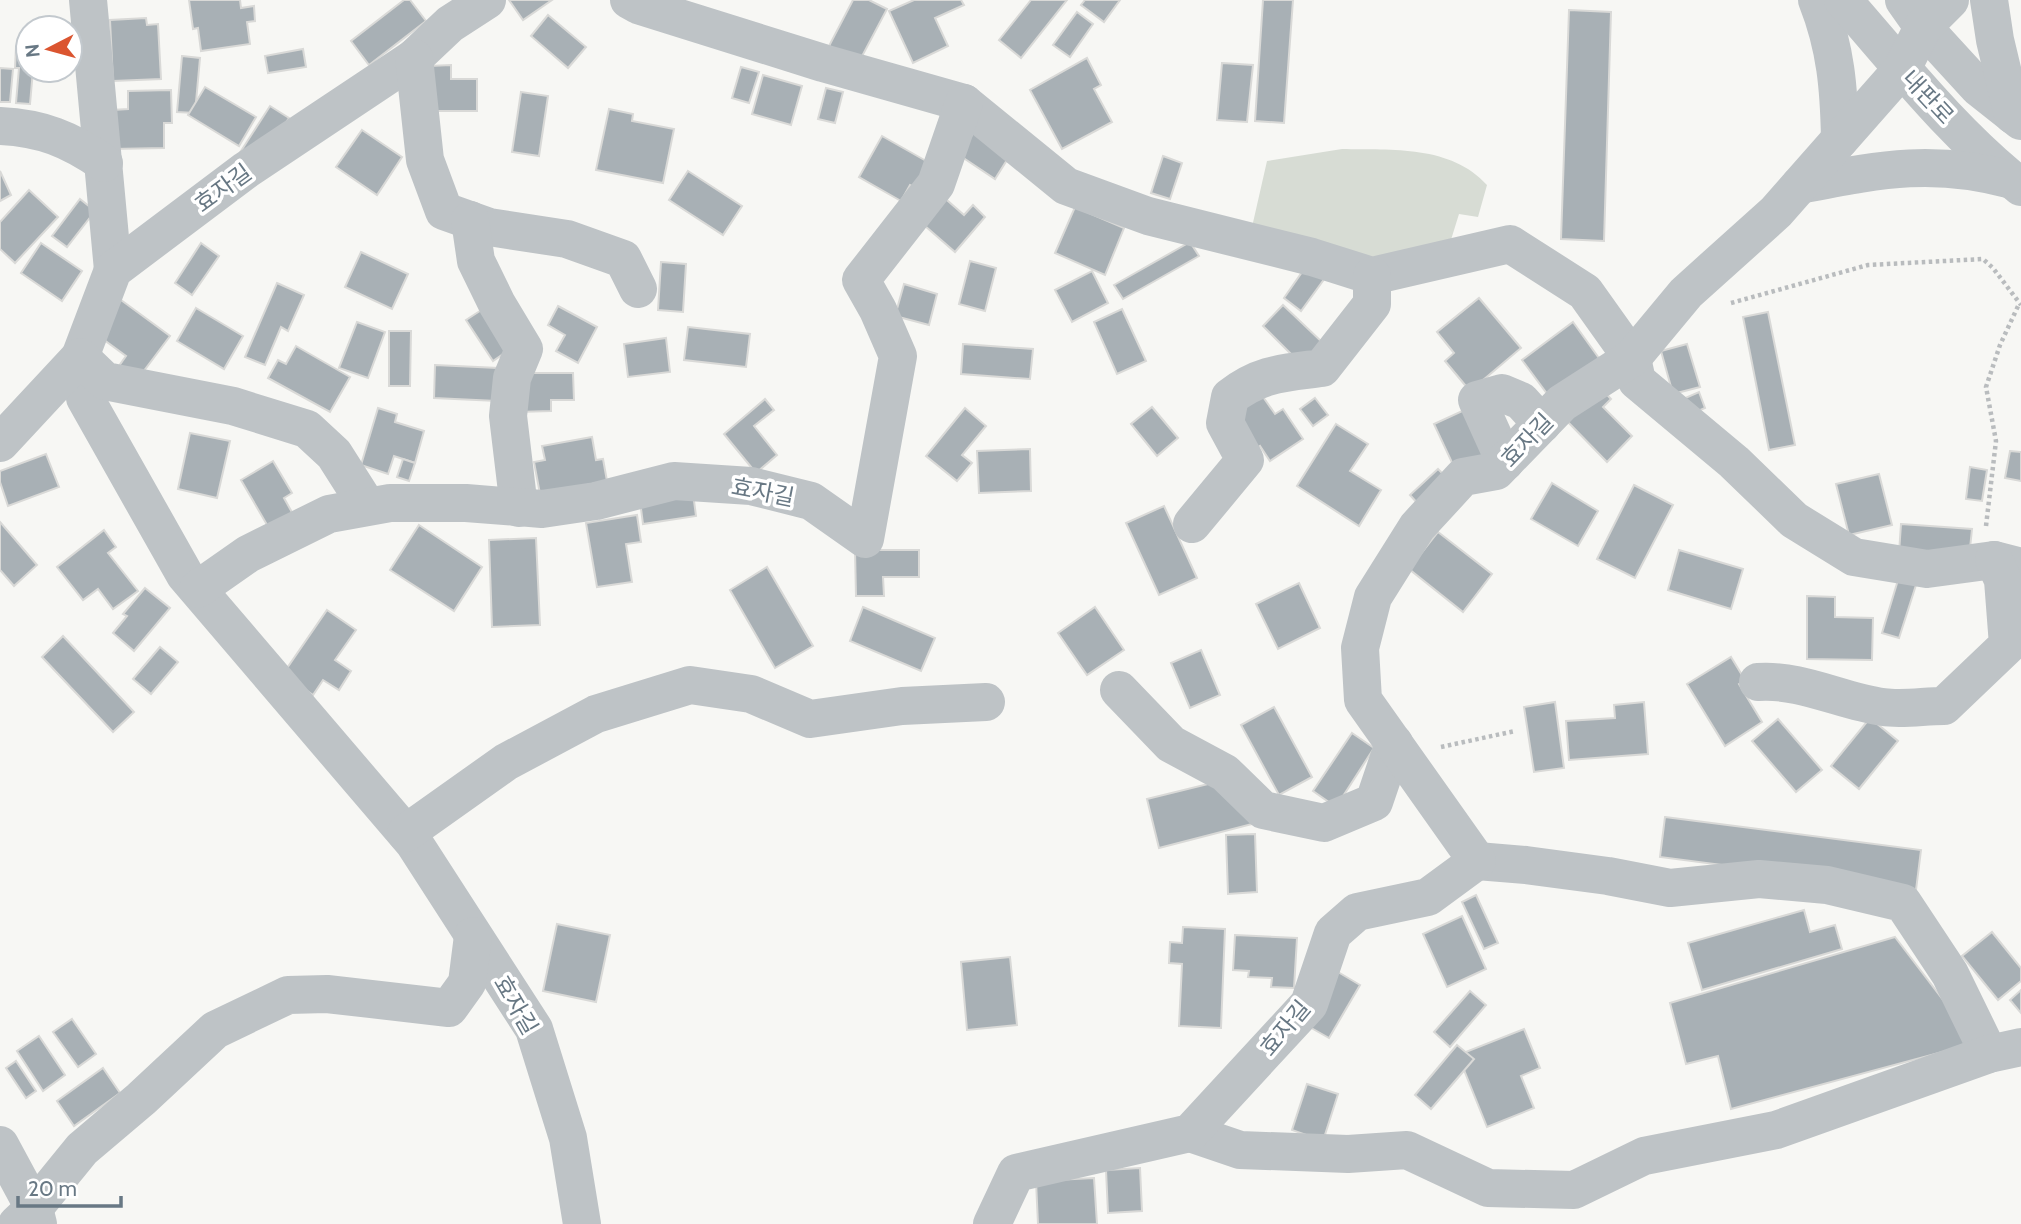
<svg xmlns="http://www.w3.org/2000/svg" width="2021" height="1224" font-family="Cabin,'Noto Sans KR',sans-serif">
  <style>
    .green { fill: #d7dcd4 }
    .building { fill: #a8b0b5; stroke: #d9d9d7; stroke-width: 2 }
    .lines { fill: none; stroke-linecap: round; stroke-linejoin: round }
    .path { stroke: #b9bcbe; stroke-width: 4.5; stroke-dasharray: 3.5 3.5; stroke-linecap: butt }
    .minor { stroke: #bec3c6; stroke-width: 38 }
    .labels { text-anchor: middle; stroke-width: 7; stroke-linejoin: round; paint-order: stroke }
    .street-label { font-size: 23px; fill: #687884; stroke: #fff }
  </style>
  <rect width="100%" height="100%" fill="#f7f7f4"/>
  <path class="green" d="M1342,149C1392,150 1451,145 1487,185L1478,217L1459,214L1450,243L1367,261L1252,227L1267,161Z"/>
  <g class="building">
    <path d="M189,0H240L241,8L254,6L255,21L247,22L250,44L201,51L198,28L193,29Z"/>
    <path d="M404,0H410L426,21L369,65L351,41Z"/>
    <path d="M509,0H552L523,20Z"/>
    <path d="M853,0H869L887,9L859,62L829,46Z"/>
    <path d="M914,0H961L964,5L935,18L948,46L913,63L889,11Z"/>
    <path d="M1031,0H1067L1021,58L999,40Z"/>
    <path d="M1085,0H1120L1104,22L1081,5Z"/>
    <path d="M1263,0H1293L1284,123L1255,121Z"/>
    <path d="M1569,10L1611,12L1604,241L1561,239Z"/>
    <path d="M1077,12L1093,24L1070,57L1053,45Z"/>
    <path d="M548,15L586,47L568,68L531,36Z"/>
    <path d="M146,18L147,25L158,24L161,79L113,81L110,20Z"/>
    <path d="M16,47L28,48V70H33L30,104L16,103L19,68H15Z"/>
    <path d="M303,49L306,67L268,73L265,56Z"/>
    <path d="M182,56L200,58L195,113L177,112Z"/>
    <path d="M1087,58L1101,85L1094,89L1112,122L1062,149L1030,90Z"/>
    <path d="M1222,63L1253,65L1247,122L1217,120Z"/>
    <path d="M451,65V79H477V111H430L429,66Z"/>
    <path d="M741,67L759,72L749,103L732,98Z"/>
    <path d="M0,68L13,69L10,102H0Z"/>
    <path d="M763,75L802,86L791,125L752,114Z"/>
    <path d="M205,87L256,117L239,146L188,115Z"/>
    <path d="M826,88L843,92L835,123L818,119Z"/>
    <path d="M171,90L172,123H164V148L112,149V110L128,109V91Z"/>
    <path d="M521,92L548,96L539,156L512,152Z"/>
    <path d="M270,106L289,118L269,148L241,151Z"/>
    <path d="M609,109L633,114L632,121L674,129L663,183L596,170Z"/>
    <path d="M976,129L1012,152L995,179L959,155Z"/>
    <path d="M362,130L402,157L377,195L336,167Z"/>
    <path d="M882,136L935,166L921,190L910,185L901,201L859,177Z"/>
    <path d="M1163,156L1182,163L1170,199L1151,193Z"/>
    <path d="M0,171L11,195L0,201Z"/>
    <path d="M688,171L742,206L723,235L669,200Z"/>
    <path d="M29,190L58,217L15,263L0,249V222Z"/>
    <path d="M940,194L964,215L973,205L985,217L955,252L917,219Z"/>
    <path d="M80,199L95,211L67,247L52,236Z"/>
    <path d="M1075,207L1124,228L1105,275L1055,253Z"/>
    <path d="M1190,242L1199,256L1123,299L1114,285Z"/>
    <path d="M41,243L82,271L62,301L21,273Z"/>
    <path d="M201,243L219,256L192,295L175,283Z"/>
    <path d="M361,252L408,274L392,309L345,287Z"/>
    <path d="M970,261L996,268L985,311L959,304Z"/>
    <path d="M661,262L686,264L683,312L658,310Z"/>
    <path d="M1307,265L1325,278L1301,311L1284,298Z"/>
    <path d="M1092,271L1108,303L1072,322L1055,290Z"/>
    <path d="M277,283L304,295L288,331L281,327L265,365L245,357Z"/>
    <path d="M904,284L937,294L929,325L895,316Z"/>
    <path d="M1479,298L1521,348L1470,391L1445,361L1454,353L1437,332Z"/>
    <path d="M121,300L170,336L143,372L119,366L126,356L96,334Z"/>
    <path d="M1283,305L1323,343L1302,365L1263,326Z"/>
    <path d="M558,306L597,327L578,363L556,351L565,335L548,325Z"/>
    <path d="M486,307L513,347L493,361L466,320Z"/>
    <path d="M196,308L243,336L224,369L177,341Z"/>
    <path d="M1122,309L1146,361L1117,374L1094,322Z"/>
    <path d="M1768,312L1795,445L1769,450L1743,317Z"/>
    <path d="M357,322L385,332L368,378L339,368Z"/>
    <path d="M1573,322L1601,361L1551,399L1522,360Z"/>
    <path d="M688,327L750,334L746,367L684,360Z"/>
    <path d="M389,331H411L410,386H389Z"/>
    <path d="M666,338L670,372L628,377L624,344Z"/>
    <path d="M963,344L1033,349L1030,379L961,374Z"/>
    <path d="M1687,344L1700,387L1673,394L1661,351Z"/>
    <path d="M296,346L350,377L330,412L268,378L278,360L286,364Z"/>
    <path d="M435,365L498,368L497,401L434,398Z"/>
    <path d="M517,373H573L574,400H551V411L517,412Z"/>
    <path d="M1597,384L1611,399L1603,407L1632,436L1607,462L1564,418Z"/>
    <path d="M1699,392L1705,408L1689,415L1683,399Z"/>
    <path d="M1261,394L1275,414L1283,409L1303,439L1270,461L1260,446L1253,451L1230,416Z"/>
    <path d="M1315,398L1328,415L1313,426L1300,409Z"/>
    <path d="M765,399L774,410L754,426L777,455L756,473L724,434Z"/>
    <path d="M1473,406L1493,451L1455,469L1434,424Z"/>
    <path d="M1152,407L1178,438L1157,456L1131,424Z"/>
    <path d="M378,408L397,414L395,422L424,431L415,463L394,456L388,474L361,465Z"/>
    <path d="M965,408L986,426L962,455L972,463L957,481L926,456Z"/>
    <path d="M1336,424L1368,444L1350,471L1381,490L1359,526L1297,486Z"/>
    <path d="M190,433L230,441L217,498L178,489Z"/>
    <path d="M592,437L596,460L603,459L607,481L540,494L534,462L545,460L542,446Z"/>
    <path d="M1030,449L1031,491L979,493L977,451Z"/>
    <path d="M2010,451L2021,452V481L2005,478Z"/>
    <path d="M46,454L59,487L8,506L0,482V471Z"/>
    <path d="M403,459L415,463L409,481L397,477Z"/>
    <path d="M273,461L292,493L284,498L294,516L270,530L241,480Z"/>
    <path d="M1970,467L1987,470L1982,501L1966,499Z"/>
    <path d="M1438,469L1448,479L1419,505L1410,495Z"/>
    <path d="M1879,474L1892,525L1849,535L1836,484Z"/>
    <path d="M1552,483L1598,511L1578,546L1531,519Z"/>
    <path d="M1634,485L1673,505L1635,578L1597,559Z"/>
    <path d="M693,493L696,516L643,524L640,501Z"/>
    <path d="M1164,506L1197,578L1159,595L1126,523Z"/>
    <path d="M637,515L641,542L626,544L632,582L597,587L586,523Z"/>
    <path d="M0,522L37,565L14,586L0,570Z"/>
    <path d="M1901,524L1972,529L1969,558L1899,553Z"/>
    <path d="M419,525L482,567L454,611L390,570Z"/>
    <path d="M104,530L116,547L108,553L138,591L113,609L98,589L83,600L57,567Z"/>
    <path d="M1438,532L1492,574L1463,612L1409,569Z"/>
    <path d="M536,538L540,625L492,627L489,540Z"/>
    <path d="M855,550H919V577H883L884,596H856Z"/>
    <path d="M1679,550L1743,569L1731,609L1668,590Z"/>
    <path d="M767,567L813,646L775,668L730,590Z"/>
    <path d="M1898,580L1916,585L1899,638L1882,633Z"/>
    <path d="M1299,583L1320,628L1278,649L1256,604Z"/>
    <path d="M145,588L170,608L134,651L113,633L127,616L123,614Z"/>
    <path d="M1807,596L1835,597V617L1873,618L1872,660L1807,659Z"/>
    <path d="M863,607L935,638L921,671L850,641Z"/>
    <path d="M1095,607L1124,650L1087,675L1058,633Z"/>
    <path d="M327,610L356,630L335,660L351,671L339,690L323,680L313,695L283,674Z"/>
    <path d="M63,636L134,712L113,732L42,657Z"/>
    <path d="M160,647L178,662L151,694L133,679Z"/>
    <path d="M1201,650L1220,695L1190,708L1171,663Z"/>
    <path d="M1731,657L1745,680L1739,684L1762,722L1725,746L1687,684Z"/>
    <path d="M1555,702L1564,768L1534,772L1524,707Z"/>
    <path d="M1644,702L1648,754L1569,760L1566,721L1615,718L1614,705Z"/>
    <path d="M1274,707L1312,777L1279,795L1241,725Z"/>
    <path d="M1870,718L1898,741L1859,789L1831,766Z"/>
    <path d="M1778,719L1822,770L1796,792L1752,741Z"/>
    <path d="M1352,733L1374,748L1336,807L1313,791Z"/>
    <path d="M1216,782L1256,823L1159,848L1147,799Z"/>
    <path d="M1665,817L1921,850L1916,890L1660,857Z"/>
    <path d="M1255,834L1257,892L1228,894L1226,835Z"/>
    <path d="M1476,895L1498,943L1484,949L1462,902Z"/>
    <path d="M1804,910L1810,932L1835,925L1842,949L1702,990L1688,943Z"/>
    <path d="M1462,916L1486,969L1447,987L1423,934Z"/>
    <path d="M557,924L610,935L596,1002L543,991Z"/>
    <path d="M1183,927L1225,929L1221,1028L1179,1026L1182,964L1169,963L1170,942L1182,943Z"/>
    <path d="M1992,932L2021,968V981L1998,1000L1962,956Z"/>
    <path d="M1235,935L1297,938L1294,988L1271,987L1272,978L1248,977L1249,971L1233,970Z"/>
    <path d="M1895,937L1976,1043L1731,1109L1718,1056L1686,1064L1670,1003Z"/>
    <path d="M1010,957L1017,1025L967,1030L961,962Z"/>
    <path d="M1338,972L1360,985L1329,1038L1306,1025Z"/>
    <path d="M2021,990V1013L2010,1000Z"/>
    <path d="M1470,991L1486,1005L1450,1047L1434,1032Z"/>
    <path d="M72,1019L96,1054L78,1067L53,1032Z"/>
    <path d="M1524,1029L1540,1068L1521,1076L1534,1108L1487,1127L1458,1055Z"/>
    <path d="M39,1036L65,1075L43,1091L17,1051Z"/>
    <path d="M1457,1045L1474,1059L1431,1109L1415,1095Z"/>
    <path d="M16,1061L36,1091L26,1098L6,1068Z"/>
    <path d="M103,1068L120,1093L74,1126L57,1101Z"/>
    <path d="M1307,1084L1338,1094L1323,1141L1292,1130Z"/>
    <path d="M1140,1168L1142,1211L1108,1213L1106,1170Z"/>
    <path d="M1094,1178L1097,1224H1038L1036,1181Z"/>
  </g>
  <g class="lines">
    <g class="path">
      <path d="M1731,303L1868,265L1983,259L1993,268L2021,305"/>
      <path d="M1986,526L1996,441L1986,387L2000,345L2019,304"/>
      <path d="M1441,747L1515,731"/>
    </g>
    <g class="minor">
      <path d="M88,0L113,270"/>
      <path d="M487,0L450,24L414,58L246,170L113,270L80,357L85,398L185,575L414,843L534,1029L568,1138L582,1224"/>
      <path d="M629,0L638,5L823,63L964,103L1066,186L1148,216L1312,257L1372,276L1510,244L1585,292L1632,358L1637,381L1734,462L1794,520L1854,557L1927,569L1994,560L2021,567"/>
      <path d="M1817,0C1836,48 1839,89 1840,139"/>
      <path d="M1843,0C1900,65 1953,133 2021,187"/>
      <path d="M1904,0L1923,27L1978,87L2021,121"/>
      <path d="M1989,0L1995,40L2013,115"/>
      <path d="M414,58L425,160L444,211L489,227L567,239L623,259L638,289"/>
      <path d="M0,126C42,128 69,139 104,163"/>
      <path d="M1800,185C1878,170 1932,158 2012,180"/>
      <path d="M470,220L476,261L497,304L524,349L512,378L508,416L519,508"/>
      <path d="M0,443L80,357L105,381L233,406L307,429L334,454L367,506"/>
      <path d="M1505,462L1477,400L1502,393L1521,401L1542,424"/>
      <path d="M1192,524L1245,460L1225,423L1230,397C1261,373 1284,373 1322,368L1372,304V276"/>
      <path d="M198,589L248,554L329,514L390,503H466L542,509L596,501L674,481L751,486L811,501L865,539L898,356L878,310L861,280L936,184L964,103"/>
      <path d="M1758,682C1801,679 1841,701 1883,707C1902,710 1924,706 1944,706L2008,645L2003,580L1994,560"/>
      <path d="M1119,690L1171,744L1225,773L1263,810L1324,823L1374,802L1394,743"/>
      <path d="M406,833L506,762L596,714L690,685L751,694L810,719L902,706L986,702"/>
      <path d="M1477,861L1526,865L1608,876L1670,888L1759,879L1827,885L1903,903L1950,974L1989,1054"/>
      <path d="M1190,1133L1240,1150L1348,1154L1407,1150L1488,1188L1574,1190L1644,1156L1776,1130L1989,1054L2021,1047"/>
      <path d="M0,1145L34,1208L38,1224"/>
      <path d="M17,1224L34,1208L82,1149L141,1099L215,1030L288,995L327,994L449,1008L467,983L473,936"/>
      <path d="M992,1224L1016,1173L1190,1133L1309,1004L1333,933L1357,912L1428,897L1477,861L1363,700L1360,648L1373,597L1417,527L1463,477L1496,471L1562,403L1632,358L1686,293L1776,212L1902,69L1923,27L1950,0"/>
    </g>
  </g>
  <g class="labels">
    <g class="street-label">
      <text transform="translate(1928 97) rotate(47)" y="8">내판로</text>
      <text transform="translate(223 188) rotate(-36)" y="8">효자길</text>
      <text transform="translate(1527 440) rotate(-46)" y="8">효자길</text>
      <text transform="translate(763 492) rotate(11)" y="8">효자길</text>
      <text transform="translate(516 1005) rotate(60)" y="8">효자길</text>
      <text transform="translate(1285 1028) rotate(-50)" y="8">효자길</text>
    </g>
  </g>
  <g transform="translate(49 49) rotate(264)"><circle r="33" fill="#ffffff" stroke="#c3c9ce" stroke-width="2"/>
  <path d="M0-5L12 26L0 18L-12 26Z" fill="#db5530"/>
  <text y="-10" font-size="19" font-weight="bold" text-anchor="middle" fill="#687884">N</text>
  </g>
  <path d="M18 1196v10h103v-10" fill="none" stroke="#687884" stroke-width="3.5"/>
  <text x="28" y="1196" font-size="21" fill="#687884" stroke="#ffffff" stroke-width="5" paint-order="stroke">20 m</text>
</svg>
